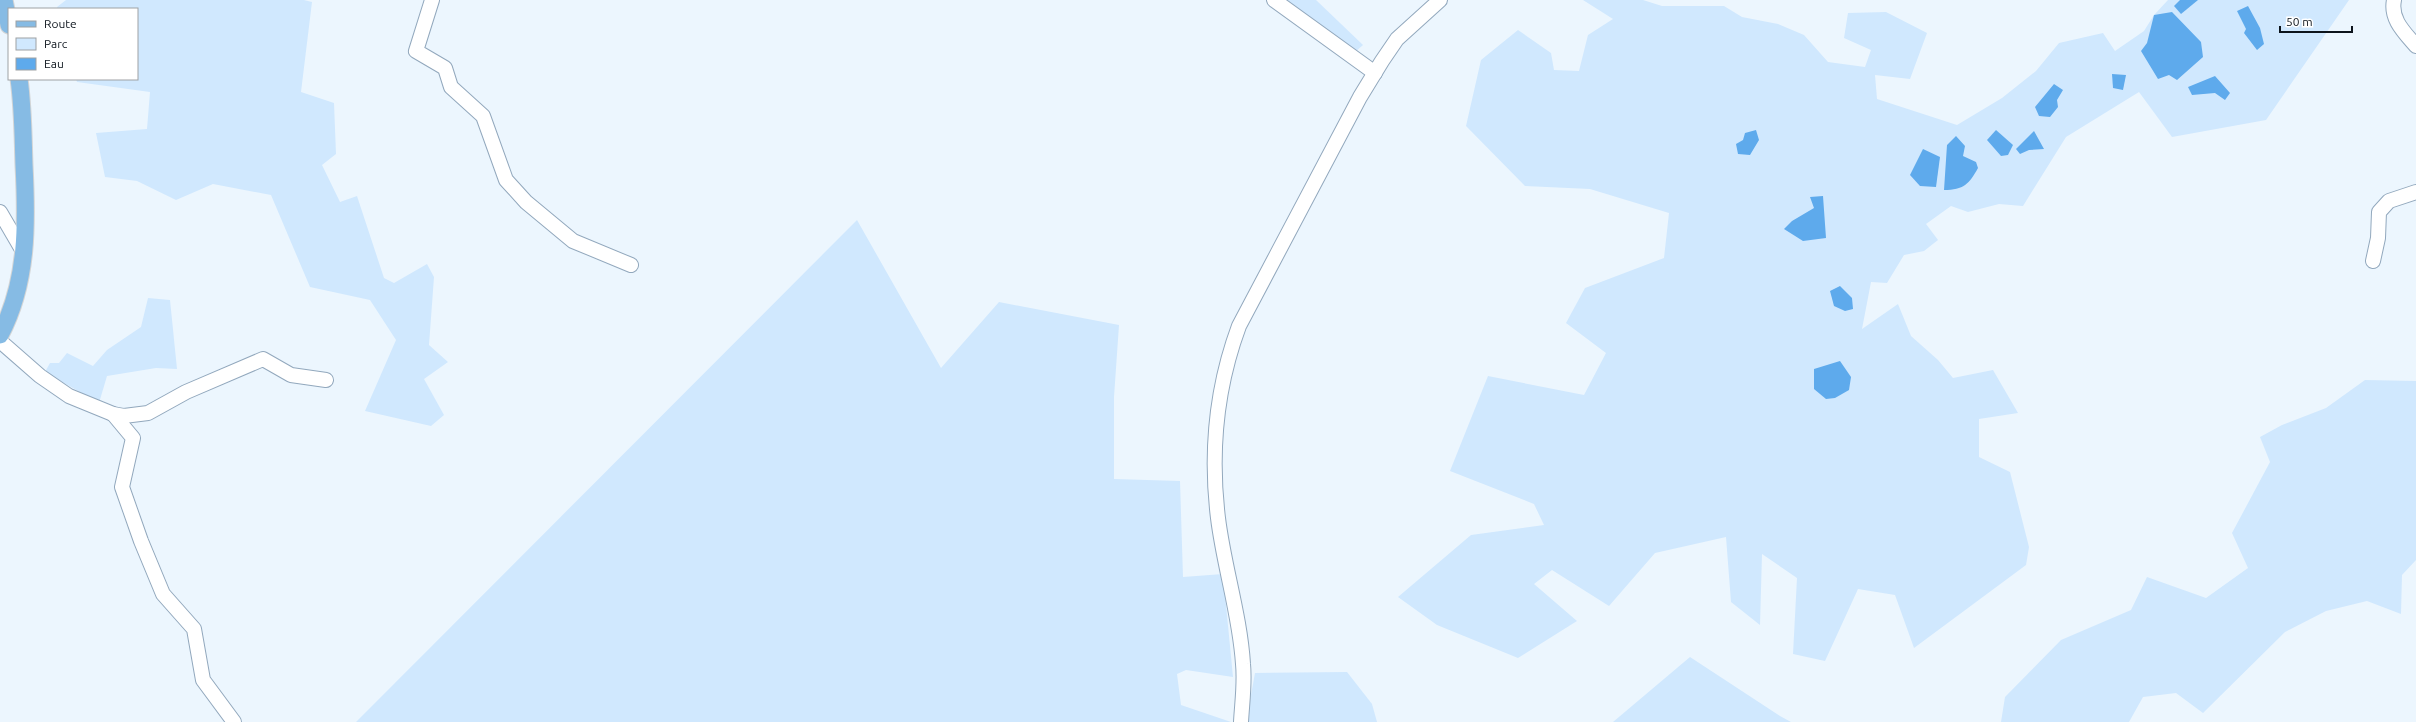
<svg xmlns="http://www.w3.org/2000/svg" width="2416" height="722" font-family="Ubuntu,sans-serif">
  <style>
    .green { fill: #d0e8fe }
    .water { fill: #5eaaec }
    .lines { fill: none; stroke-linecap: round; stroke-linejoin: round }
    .minor-casing { stroke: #92a8bd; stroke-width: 16 }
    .major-casing { stroke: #d3d5d6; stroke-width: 19 }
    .minor { stroke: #fff; stroke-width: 14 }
    .major { stroke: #86bbe4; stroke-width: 17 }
  </style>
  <rect width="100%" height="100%" fill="#ecf6fe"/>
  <g class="green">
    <path d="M66,0H304L312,2L301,92L334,103L336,154L322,165L340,202L357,196L384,278L394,283L427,264L434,277L429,345L448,362L424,379L444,415L431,426L365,411L396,340L370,300L310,287L271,195L213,184L176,200L137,181L105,177L96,133L147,129L150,92L77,82L76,79H137V9H58L57,7Z"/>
    <path d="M1282,0H1316L1363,45L1355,52Z"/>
    <path d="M1583,0H1643L1662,6H1724L1742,17L1778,24L1804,35L1828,62L1865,67L1871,50L1844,38L1848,13L1886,12L1927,33L1910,79L1875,75L1877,99L1957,125L2002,98L2036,71L2059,43L2103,33L2115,51L2144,31L2154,15L2168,0H2349L2266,120L2172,137L2139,92L2066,137L2023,206L1999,204L1968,212L1951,206L1926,224L1938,240L1924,251L1904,255L1887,283L1871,282L1862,329L1898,304L1911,336L1938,360L1953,378L1993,370L2018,413L1979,419V457L2010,472L2029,547L2026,565L1914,648L1895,595L1858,589L1825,661L1793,654L1797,578L1762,554L1760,625L1731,602L1726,537L1655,553L1609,606L1552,570L1534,584L1577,621L1518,658L1437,625L1398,597L1471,535L1544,525L1534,504L1450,471L1488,376L1584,395L1606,353L1566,323L1585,288L1664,258L1669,213L1590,189L1525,186L1466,126L1481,60L1518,30L1551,53L1554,70L1579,71L1588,35L1613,19Z"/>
    <path d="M857,220L941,368L999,302L1119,325L1114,397V479L1180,481L1183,577L1223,574L1233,677L1186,670L1177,674L1181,705L1231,722H356Z"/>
    <path d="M148,298L170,300L177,369L156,368L107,376L99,403L45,372L50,363H59L67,353L93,366L107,350L141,327Z"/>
    <path d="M2365,380L2416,381V560L2402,575L2401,614L2367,601L2326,611L2285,632L2203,713L2176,693L2143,697L2129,722H2001L2005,697L2061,640L2131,610L2147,577L2206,598L2248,568L2232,533L2270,462L2260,437L2282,425L2326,408Z"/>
    <path d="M1690,657L1780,716L1791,722H1613Z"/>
    <path d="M1347,672L1372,704L1377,722H1246L1255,673Z"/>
  </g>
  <g class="water">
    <path d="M2180,0H2198L2181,14L2174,6Z"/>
    <path d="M2248,6L2260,28L2264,44L2257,50L2244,33L2246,29L2237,11Z"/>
    <path d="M2172,12L2201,42L2203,57L2177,80L2169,75L2158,79L2141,51L2147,43L2154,15Z"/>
    <path d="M2112,74L2126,75L2123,90L2113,88Z"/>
    <path d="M2215,76L2230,93L2225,100L2215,93L2192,95L2188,87Z"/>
    <path d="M2054,84L2063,90L2057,100L2058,107L2050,117L2039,116L2035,107Z"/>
    <path d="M1756,130L1759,140L1750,155L1738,154L1736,144L1743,140L1745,133Z"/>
    <path d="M1996,130L2013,145L2008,155L2001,156L1987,140Z"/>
    <path d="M2034,131L2044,149L2029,150L2020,154L2016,149Z"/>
    <path d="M1956,136L1965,146L1963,156L1976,162L1978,168C1969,184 1964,190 1944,190L1947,145Z"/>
    <path d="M1923,149L1940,157L1936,187L1920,186L1910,175Z"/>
    <path d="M1823,196L1826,238L1803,241L1784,229L1792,221L1814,208L1810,197Z"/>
    <path d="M1840,286L1852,298L1853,309L1845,311L1834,306L1830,291Z"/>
    <path d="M1840,361L1851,377L1849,390L1835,398L1826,399L1814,389V369Z"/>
  </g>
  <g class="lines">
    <defs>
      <g id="minor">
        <path d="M432,0L416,51L445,68L451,87L483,116L506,180L526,202L573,241L631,265"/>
        <path d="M1274,0L1375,73"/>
        <path d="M2394,0C2390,19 2404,32 2416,46"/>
        <path d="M0,212L24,253"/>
        <path d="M2373,261L2378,238L2379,212L2389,201L2416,192"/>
        <path d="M0,341L40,376L69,396L113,414L124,416L148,413L186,392L263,359L291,375L326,380"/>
        <path d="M113,414L133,438L122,487L141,541L163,594L194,629L203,680L234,722"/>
        <path d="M1241,722C1242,703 1245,683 1243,664C1240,615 1224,567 1218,518C1210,452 1216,388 1239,326L1360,97L1382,61L1397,39L1440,0"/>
      </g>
      <g id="major">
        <path d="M4,0L9,25"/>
        <path d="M0,335C28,282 27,223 24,165C23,136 23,107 19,79"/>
      </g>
    </defs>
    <use href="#minor" class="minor-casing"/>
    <use href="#major" class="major-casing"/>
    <use href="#minor" class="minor"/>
    <use href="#major" class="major"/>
  </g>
  <rect x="8" y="8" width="130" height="72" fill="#ffffff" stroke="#9ea1a4"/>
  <rect x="16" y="21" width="20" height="6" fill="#86bbe4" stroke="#9ea1a4"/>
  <text x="44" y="28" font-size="12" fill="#0c141c">Route</text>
  <rect x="16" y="38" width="20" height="12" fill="#d0e8fe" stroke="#9ea1a4"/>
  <text x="44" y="48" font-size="12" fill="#0c141c">Parc</text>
  <rect x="16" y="58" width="20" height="12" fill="#5eaaec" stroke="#9ea1a4"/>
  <text x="44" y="68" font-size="12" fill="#0c141c">Eau</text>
  <path d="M2280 26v6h72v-6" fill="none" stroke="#0c141c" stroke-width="2"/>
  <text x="2286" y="26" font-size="12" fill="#0c141c" stroke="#ffffff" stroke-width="3" paint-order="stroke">50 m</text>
</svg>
